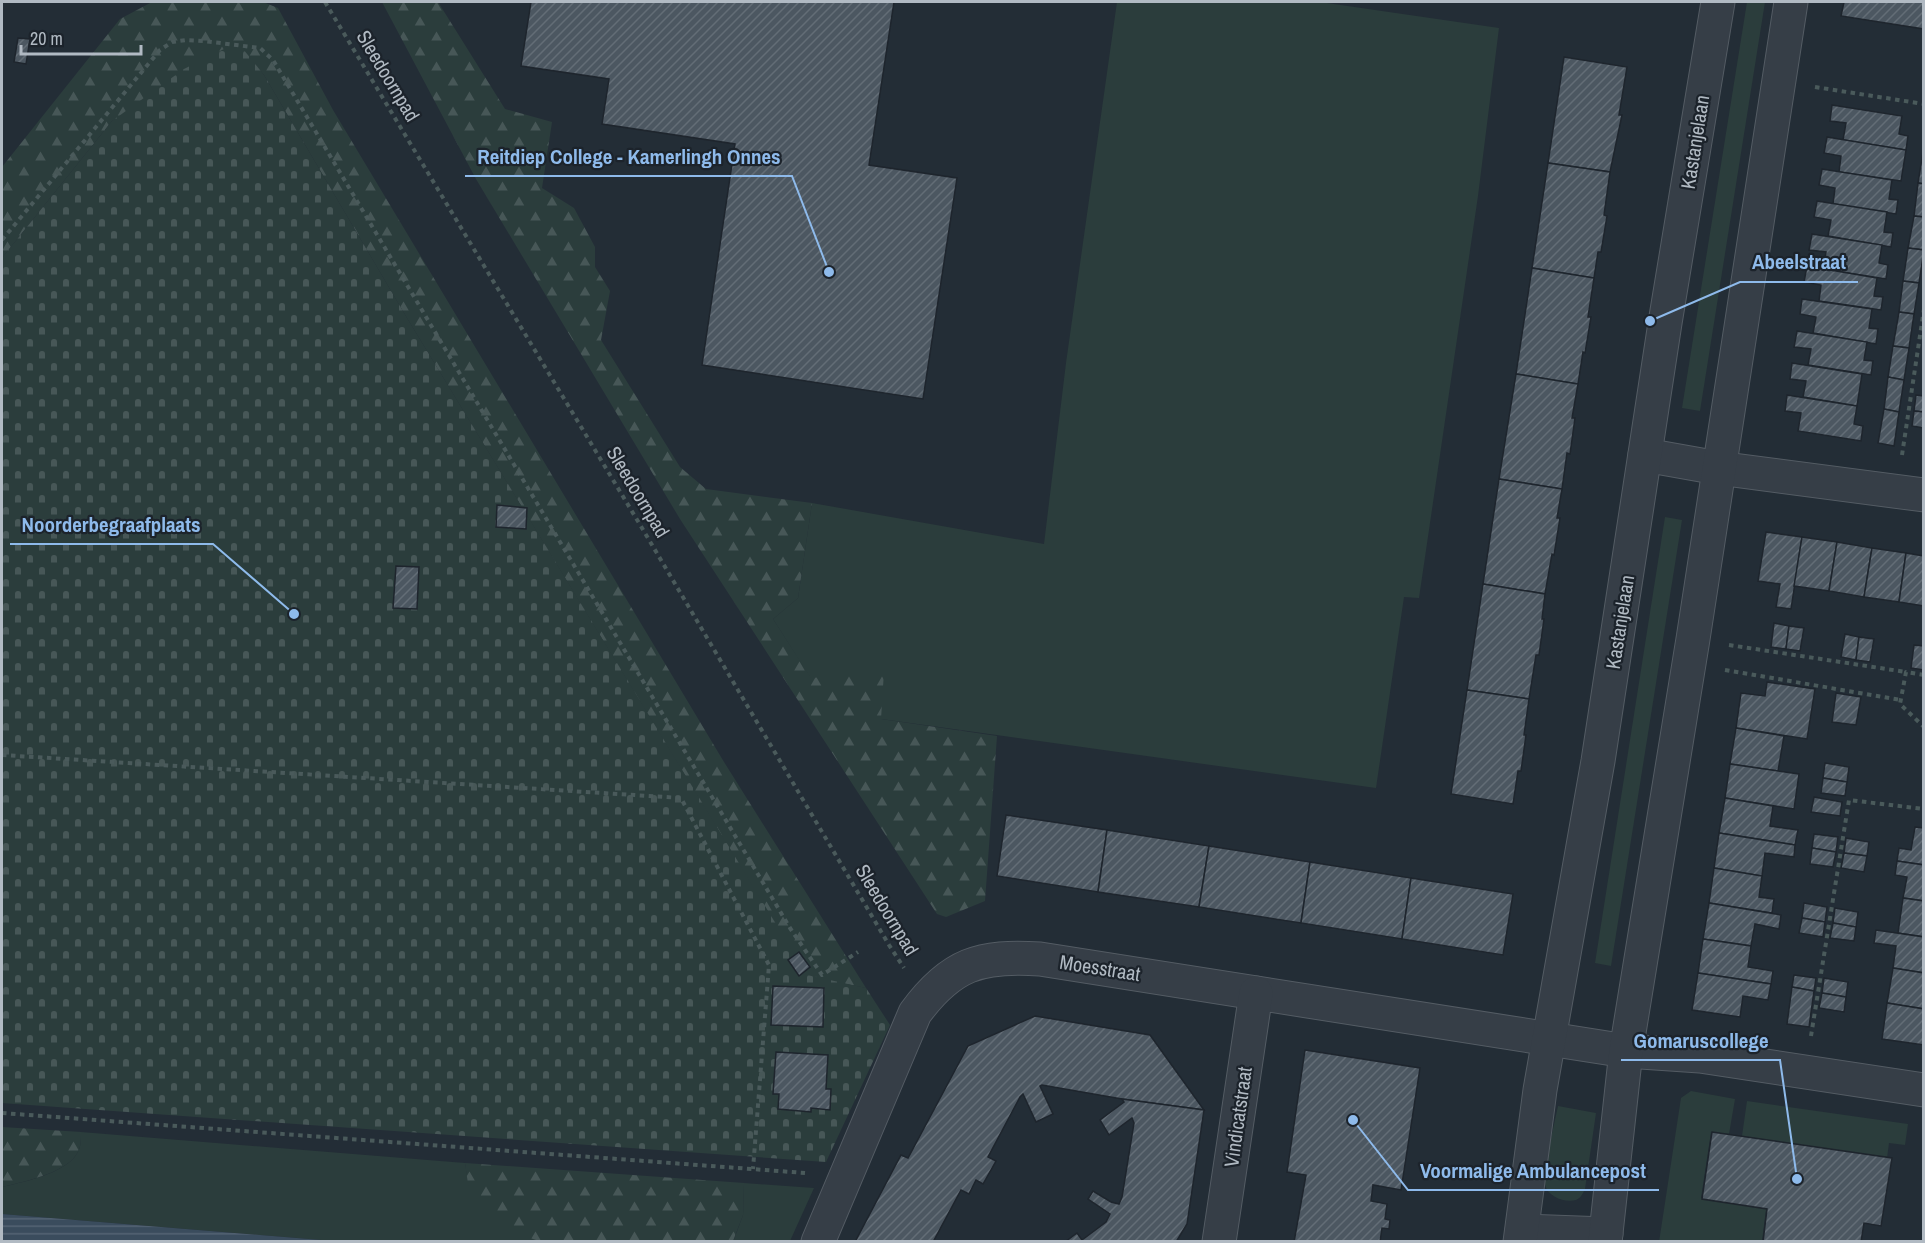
<svg xmlns="http://www.w3.org/2000/svg" width="1925" height="1243" font-family="'Archivo Narrow',sans-serif">
  <style>
    .grass { fill: #2b3d3c }
    .forest { fill: url(#forest-firs) }
    .cemetery { fill: url(#cemetery-stones) }
    .water { fill: url(#water-rules) }
    .building { fill: url(#building-hatch); stroke: #1e252d; stroke-width: 1.5 }
    .lines { fill: none; stroke-linecap: round; stroke-linejoin: round }
    .minor-casing { stroke: #545c64; stroke-width: 35 }
    .path { stroke: #4a5a5b; stroke-width: 4; stroke-dasharray: 4.5 4.5; stroke-linecap: butt }
    .minor { stroke: #363e47; stroke-width: 33 }
    .labels { text-anchor: middle; stroke-width: 4.5; stroke-linejoin: round; paint-order: stroke }
    .street-label { font-size: 20px; fill: #b1bac3; stroke: #1c232b }
    .leader { fill: none; stroke: #8ebaeb; stroke-width: 2 }
    .callout-dot { fill: #8ebaeb; stroke: #1c232b; stroke-width: 2 }
    .callout-label { font-size: 21px; text-anchor: middle; font-weight: bold; fill: #8ebaeb; stroke: #1c232b; stroke-width: 4.5; stroke-linejoin: round; paint-order: stroke }
  </style>
  <defs>
    <pattern id="forest-firs" width="22" height="20" patternUnits="userSpaceOnUse" patternTransform="scale(1.5)"><rect width="22" height="20" fill="#2b3d3c"/><path d="M5 1l3.5 6h-7zM16 11l3.5 6h-7z" fill="#475757"/></pattern>
    <pattern id="cemetery-stones" width="16" height="16" patternUnits="userSpaceOnUse" patternTransform="scale(1.5)"><rect width="16" height="16" fill="#2b3d3c"/><path d="M2 7V4a2 2 0 0 1 4 0v3zM10 15v-3a2 2 0 0 1 4 0v3z" fill="#475757"/></pattern>
    <pattern id="water-rules" width="6" height="5" patternUnits="userSpaceOnUse" patternTransform="scale(1.5)"><rect width="6" height="5" fill="#3a4c5d"/><path d="M0 2.5h6" fill="none" stroke="#546473"/></pattern>
    <pattern id="building-hatch" width="6" height="6" patternUnits="userSpaceOnUse" patternTransform="scale(1.5)"><rect width="6" height="6" fill="#4c5761"/><path d="M-1 1l2-2M0 6l6-6M5 7l2-2" fill="none" stroke="#636d76"/></pattern>
  </defs>
  <rect width="100%" height="100%" fill="#232d36"/>
  <g class="grass">
    <path d="M1117,2H1320L1499,28L1478,196L1419,598L1404,597L1376,788L881,719L811,679L773,619L798,598L812,503L1044,544L1066,363Z"/>
    <path d="M1747,2H1765L1700,411L1682,408Z"/>
    <path d="M1665,517L1682,520L1611,966L1595,963Z"/>
    <path d="M1691,1091L1735,1099L1729,1134L1711,1132L1701,1198L1766,1209L1762,1241L1659,1242L1681,1098Z"/>
    <path d="M1747,1101L1908,1124L1905,1145L1889,1143L1887,1158L1742,1136Z"/>
    <path d="M1558,1106L1596,1113L1585,1189C1583,1193 1581,1198 1576,1200C1565,1203 1548,1197 1545,1185C1542,1175 1555,1121 1558,1106Z"/>
    <path d="M81,1132L465,1163L471,1198L536,1240L566,1241H333L2,1214V1187C23,1182 63,1174 76,1155C81,1148 81,1141 81,1132Z"/>
    <path d="M744,1183L814,1188L790,1241L733,1242L743,1215Z"/>
  </g>
  <g class="forest">
    <path d="M152,2H263L278,8L333,110L724,762L866,988L807,976L407,318L264,75L243,50L112,121L2,258V167L120,19Z"/>
    <path d="M382,2H438L505,109L552,122L542,188L574,208L595,247V267L610,291L601,340L680,467L706,489L812,503L798,598L773,619L811,678L884,671L881,719L997,736L985,901L946,917L937,914L680,519L476,179Z"/>
    <path d="M2,1127L81,1132C81,1141 81,1148 76,1155C63,1174 22,1182 2,1187Z"/>
    <path d="M465,1163L744,1183L743,1215L733,1241L566,1242L536,1240L498,1227L470,1198Z"/>
  </g>
  <path class="cemetery" d="M226,48L243,49L264,75L407,318L807,975L866,988L890,1025L826,1162L2,1103V258L112,121L184,69Z"/>
  <path class="water" d="M2,1214L333,1241H2Z"/>
  <g class="building">
    <path d="M531,2H894L869,165L957,178L923,399L702,365L735,144L602,124L609,79L521,66Z"/>
    <path d="M1844,2H1924V29L1841,16Z"/>
    <path d="M18,38L30,39L26,64L14,62Z"/>
    <path d="M1564,57L1627,67L1619,115H1622L1610,172L1548,163Z"/>
    <path d="M1832,105L1902,116L1899,134L1908,136L1906,150L1843,140L1846,123L1830,121Z"/>
    <path d="M1827,137L1906,150L1901,181L1839,172L1841,156L1824,153Z"/>
    <path d="M1923,152H1924V184L1918,183Z"/>
    <path d="M1548,163L1610,172L1604,215L1607,216L1601,252H1598L1594,278L1532,268Z"/>
    <path d="M1822,169L1892,180L1889,199L1898,200L1896,214L1833,204L1835,188L1819,185Z"/>
    <path d="M1918,183L1924,184V217L1914,216Z"/>
    <path d="M1817,201L1887,212L1884,232L1893,233L1891,247L1828,236L1831,220L1814,217Z"/>
    <path d="M1914,216L1924,217V250L1908,248Z"/>
    <path d="M1812,234L1882,245L1879,263L1888,265L1886,279L1823,269L1826,252L1809,250Z"/>
    <path d="M1908,248L1924,250L1919,283L1903,281Z"/>
    <path d="M1807,266L1877,278L1874,296L1883,297L1881,310L1819,301L1821,285L1804,282Z"/>
    <path d="M1532,268L1594,278L1588,317H1591L1585,353L1583,352L1578,384L1516,374Z"/>
    <path d="M1903,281L1919,283L1914,314L1899,312Z"/>
    <path d="M1802,299L1872,309L1869,328L1878,329L1876,344L1813,333L1816,317L1800,314Z"/>
    <path d="M1899,312L1914,314L1909,348L1893,346Z"/>
    <path d="M1797,331L1867,342L1864,360L1873,361L1871,375L1808,365L1811,349L1794,347Z"/>
    <path d="M1893,346L1909,348L1904,380L1888,377Z"/>
    <path d="M1792,363L1862,374L1857,406L1803,397L1806,381L1790,379Z"/>
    <path d="M1516,374L1578,384L1572,418H1575L1570,454L1567,453L1562,489L1499,479Z"/>
    <path d="M1888,377L1904,380L1899,412L1884,409Z"/>
    <path d="M1787,395L1857,406L1854,424L1863,426L1861,441L1798,431L1801,413L1785,411Z"/>
    <path d="M1916,395L1924,396V412L1914,411Z"/>
    <path d="M1884,409L1899,412L1894,446L1878,443Z"/>
    <path d="M1914,411L1924,412V428L1912,426Z"/>
    <path d="M1499,479L1562,489L1557,518H1560L1554,555L1552,554L1545,594L1483,584Z"/>
    <path d="M497,505L527,508L526,529L496,527Z"/>
    <path d="M1766,532L1802,537L1791,609L1776,607L1780,584L1758,581Z"/>
    <path d="M1802,537L1837,542L1829,591L1794,586Z"/>
    <path d="M1837,542L1872,548L1864,597L1829,591Z"/>
    <path d="M1872,548L1906,553L1899,602L1864,597Z"/>
    <path d="M1906,553L1924,556V606L1899,602Z"/>
    <path d="M396,566L419,567L417,609L393,608Z"/>
    <path d="M1483,584L1545,594L1542,619H1544L1539,655H1536L1529,699L1467,690Z"/>
    <path d="M1774,623L1789,626L1786,649L1771,647Z"/>
    <path d="M1789,626L1804,628L1800,651L1786,649Z"/>
    <path d="M1845,634L1859,637L1856,660L1841,657Z"/>
    <path d="M1859,637L1874,639L1870,662L1856,660Z"/>
    <path d="M1914,645L1924,646V670L1911,668Z"/>
    <path d="M1767,682L1815,689L1807,739L1736,728L1741,693L1765,696Z"/>
    <path d="M1467,690L1529,699L1524,735H1526L1521,771H1518L1513,804L1451,794Z"/>
    <path d="M1836,693L1861,697L1856,725L1832,722Z"/>
    <path d="M1736,728L1784,736L1778,771L1730,764Z"/>
    <path d="M1825,763L1849,767L1847,782L1823,778Z"/>
    <path d="M1730,764L1799,774L1794,809L1725,798Z"/>
    <path d="M1823,778L1847,782L1845,796L1821,793Z"/>
    <path d="M1814,797L1842,802L1840,816L1811,812Z"/>
    <path d="M1725,798L1773,806L1770,826L1798,830L1795,845L1719,833Z"/>
    <path d="M1006,815L1107,830L1098,892L997,876Z"/>
    <path d="M1915,827L1924,828V865L1897,861L1899,848L1911,850Z"/>
    <path d="M1107,830L1209,846L1199,907L1098,892Z"/>
    <path d="M1719,833L1795,845L1794,857L1765,853L1762,876L1714,868Z"/>
    <path d="M1814,834L1838,837L1836,852L1812,848Z"/>
    <path d="M1846,838L1869,842L1867,856L1844,853Z"/>
    <path d="M1209,846L1310,862L1301,923L1199,907Z"/>
    <path d="M1812,848L1836,852L1833,867L1810,864Z"/>
    <path d="M1844,853L1867,856L1864,872L1841,868Z"/>
    <path d="M1897,861L1924,865V901L1903,898L1907,877L1895,875Z"/>
    <path d="M1310,862L1411,878L1402,939L1301,923Z"/>
    <path d="M1714,868L1762,876L1759,897L1774,899L1772,913L1709,903Z"/>
    <path d="M1411,878L1513,894L1503,955L1402,939Z"/>
    <path d="M1903,898L1924,901V937L1898,933Z"/>
    <path d="M1709,903L1781,915L1779,929L1755,924L1751,946L1703,939Z"/>
    <path d="M1804,903L1827,907L1825,922L1802,918Z"/>
    <path d="M1835,908L1858,912L1856,927L1833,923Z"/>
    <path d="M1802,918L1825,922L1823,937L1799,933Z"/>
    <path d="M1833,923L1856,927L1854,941L1830,938Z"/>
    <path d="M1876,930L1924,937V973L1893,968L1896,946L1874,943Z"/>
    <path d="M1703,939L1751,946L1748,967L1773,971L1771,984L1698,973Z"/>
    <path d="M799,952L810,967L799,976L788,960Z"/>
    <path d="M1893,968L1924,973V1009L1887,1003Z"/>
    <path d="M1698,973L1771,984L1768,1000L1743,996L1740,1017L1692,1010Z"/>
    <path d="M1794,975L1816,978L1814,991L1792,987Z"/>
    <path d="M1824,978L1848,982L1846,997L1822,993Z"/>
    <path d="M773,986L824,988L823,1027L771,1025Z"/>
    <path d="M1792,987L1814,991L1809,1027L1787,1024Z"/>
    <path d="M1822,993L1846,997L1844,1012L1819,1008Z"/>
    <path d="M1887,1003L1924,1009V1045L1882,1039Z"/>
    <path d="M1035,1016L1150,1035L1204,1110L1122,1099L1042,1085L1040,1086L1053,1114L1036,1122L1023,1094L1020,1097L988,1157L996,1161L983,1184L976,1180L969,1194L961,1190L933,1242H855L901,1155L908,1158L968,1046Z"/>
    <path d="M1305,1050L1420,1068L1401,1190L1373,1185L1371,1201L1387,1204L1385,1219L1390,1220L1389,1229L1382,1228L1380,1242H1294L1306,1175L1287,1172Z"/>
    <path d="M776,1052L828,1055L826,1089H831L830,1110L811,1108V1112L778,1109L779,1094H773Z"/>
    <path d="M1122,1099L1204,1110L1187,1224L1176,1242H1065L1077,1233L1082,1240L1106,1222L1110,1214L1088,1199L1093,1191L1111,1202L1119,1204L1122,1197L1134,1123L1132,1118L1109,1135L1100,1120L1124,1102Z"/>
    <path d="M1712,1132L1892,1158L1881,1226L1864,1223L1861,1242H1763L1767,1209L1702,1199Z"/>
  </g>
  <g class="lines">
    <defs>
      <g id="minor">
        <path d="M1645,455L1718,468L1924,495"/>
        <path d="M1522,1231L1606,1234"/>
        <path d="M818,1242L915,1013C951,964 980,955 1040,959L1626,1051L1700,1056L1924,1090"/>
        <path d="M1219,1242L1256,993"/>
        <path d="M1520,1242L1540,1090L1598,761L1665,323L1718,2"/>
        <path d="M1605,1242L1626,1051L1693,639L1791,2"/>
      </g>
    </defs>
    <use href="#minor" class="minor-casing"/>
    <g class="path">
      <path d="M325,2L642,528L889,945L904,968"/>
      <path d="M1815,87L1924,104"/>
      <path d="M2,240L160,50L172,42L186,40L204,41L260,48L273,60L790,928L822,975L858,952"/>
      <path d="M1902,455L1924,309"/>
      <path d="M1729,645L1906,672"/>
      <path d="M1725,670L1901,700"/>
      <path d="M1924,675L1906,672L1900,704L1924,727"/>
      <path d="M2,755L681,798L769,965L753,1169"/>
      <path d="M1811,1036L1849,800L1924,809"/>
      <path d="M2,1113L805,1173"/>
    </g>
    <use href="#minor" class="minor"/>
  </g>
  <g class="labels">
    <g class="street-label">
      <text transform="translate(388 76) rotate(59)" y="7">Sleedoornpad</text>
      <text transform="translate(1695 142) rotate(-81)" y="7">Kastanjelaan</text>
      <text transform="translate(638 492) rotate(59)" y="7">Sleedoornpad</text>
      <text transform="translate(1620 622) rotate(-81)" y="7">Kastanjelaan</text>
      <text transform="translate(887 910) rotate(59)" y="7">Sleedoornpad</text>
      <text transform="translate(1100 968) rotate(9)" y="7">Moesstraat</text>
      <text transform="translate(1238 1117) rotate(-82)" y="7">Vindicatstraat</text>
    </g>
  </g>
  <path class="leader" d="M829 272L792 176H465M1650 321L1740 282H1858M294 614L213 544H10M1797 1179L1780 1060H1621M1353 1120L1408 1190H1659"/>
  <g class="callout-dot">
    <circle cx="829" cy="272" r="6"/>
    <circle cx="1650" cy="321" r="6"/>
    <circle cx="294" cy="614" r="6"/>
    <circle cx="1797" cy="1179" r="6"/>
    <circle cx="1353" cy="1120" r="6"/>
  </g>
  <g class="callout-label">
    <text x="629" y="164">Reitdiep College - Kamerlingh Onnes</text>
    <text x="1799" y="269">Abeelstraat</text>
    <text x="111" y="532">Noorderbegraafplaats</text>
    <text x="1701" y="1048">Gomaruscollege</text>
    <text x="1533" y="1178">Voormalige Ambulancepost</text>
  </g>
  <rect width="1925" height="1243" fill="none" stroke="#b1bac3" stroke-width="6"/>
  <path d="M21 45v9h120v-9" fill="none" stroke="#b1bac3" stroke-width="3"/>
  <text x="30" y="45" font-size="18" fill="#b1bac3" stroke="#1c232b" stroke-width="4.5" paint-order="stroke">20 m</text>
</svg>
